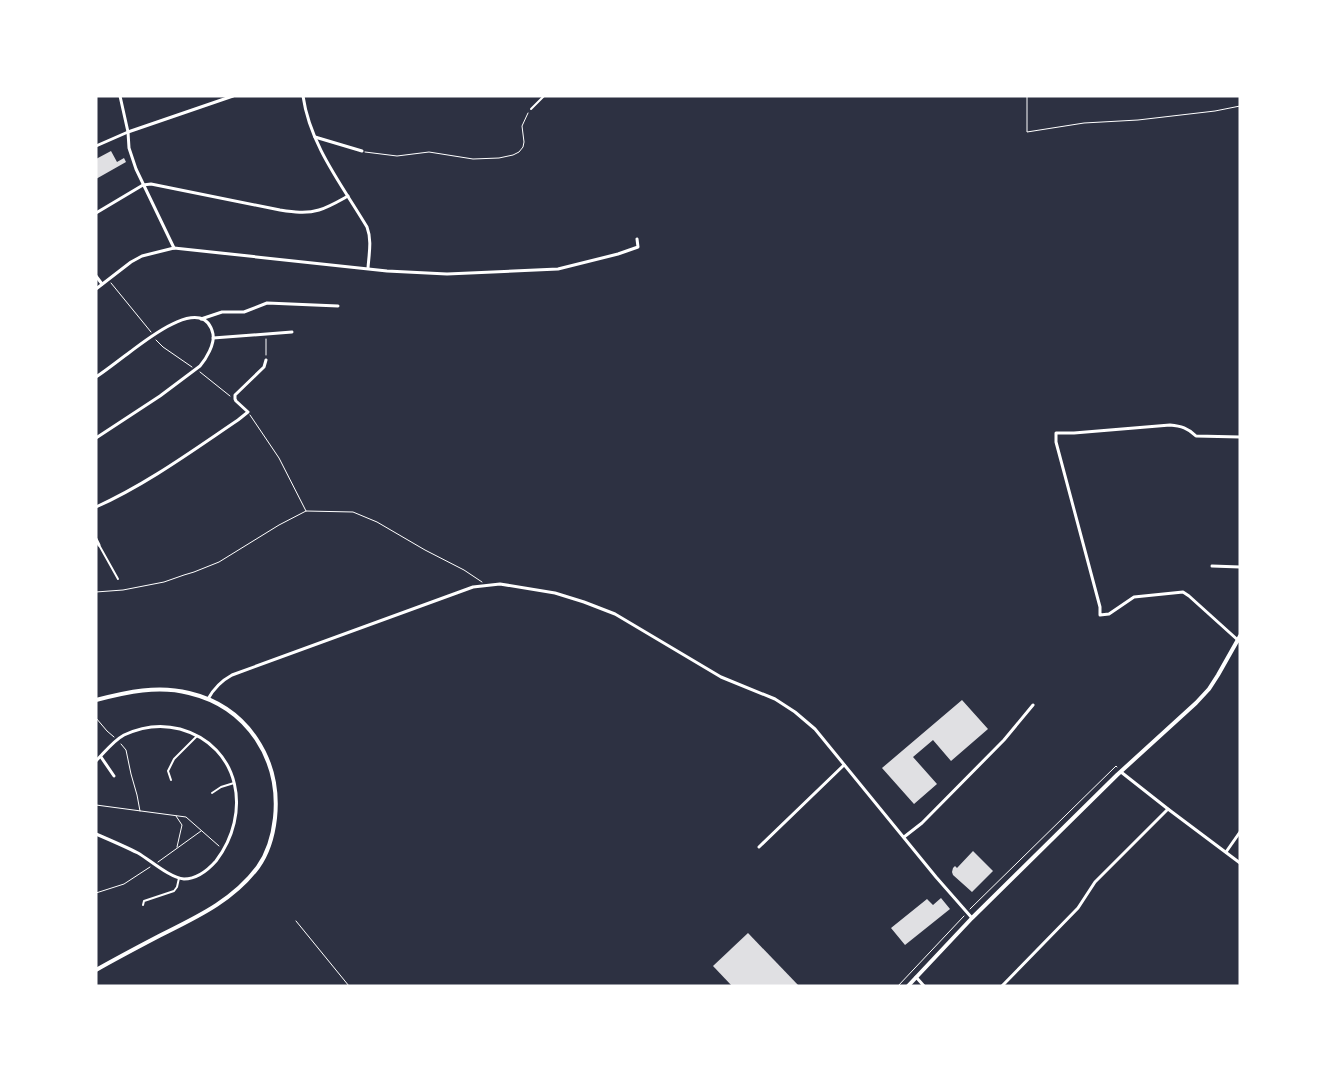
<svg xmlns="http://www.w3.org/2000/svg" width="1336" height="1082" font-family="'IBM Plex Serif',serif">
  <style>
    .building { fill: #e0e0e3 }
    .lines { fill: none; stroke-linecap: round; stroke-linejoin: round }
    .path { stroke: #fff; stroke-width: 1 }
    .service { stroke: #fff; stroke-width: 2 }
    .minor { stroke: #fff; stroke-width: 3 }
    .tertiary { stroke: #fff; stroke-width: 4 }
  </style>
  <rect width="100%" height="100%" fill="#2d3142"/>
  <g class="building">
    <path d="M111,151L117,162L124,158L126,162L96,179V159Z"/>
    <path d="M962,700L988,729L951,761L933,740L913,757L937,784L914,804L882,768Z"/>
    <path d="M973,851L993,871L972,892L953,875L952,872L953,868L955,866L957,868Z"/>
    <path d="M941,898L950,909L905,945L891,928L927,899L933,905Z"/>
    <path d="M748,933L799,986H732L713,966Z"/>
  </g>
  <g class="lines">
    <g class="path">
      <path d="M1027,96V132L1084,123L1138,120L1215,111L1240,106"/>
      <path d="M365,152L397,156L429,152L473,159L499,158L513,155L519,152L523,147L524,142L522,126L528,113"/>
      <path d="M111,283L151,332"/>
      <path d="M156,340L163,347L192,367"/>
      <path d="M266,355V339"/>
      <path d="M200,372L230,396"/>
      <path d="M250,415L279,458L306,511"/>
      <path d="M96,592L123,590L164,582L184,575L194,572L219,562L279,525L306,511L353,512L377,522L425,550L464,570L482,582"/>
      <path d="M96,718L107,731L114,737"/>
      <path d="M121,744L126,750L131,774L137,795L140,811"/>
      <path d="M96,805L186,817L219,846"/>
      <path d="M176,816L182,825L177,847"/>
      <path d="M158,862L201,831"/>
      <path d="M96,893L124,884L150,867"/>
      <path d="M970,909L1116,766L1117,767"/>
      <path d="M296,921L349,986"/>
      <path d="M898,986L964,916"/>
    </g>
    <g class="service">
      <path d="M531,109L544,96"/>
      <path d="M99,545L118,579"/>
      <path d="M171,780L168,771L174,759L197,736"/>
      <path d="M212,793L221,787L234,783"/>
      <path d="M143,905L144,901L174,891L177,887L179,878"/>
    </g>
    <g class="minor">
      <path d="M120,96L128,132L129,148L136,169L174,248"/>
      <path d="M303,96C310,145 342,185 367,227C372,240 369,254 368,268"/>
      <path d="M315,137L362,151"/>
      <path d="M96,146L128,132L233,96"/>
      <path d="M96,213L143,185L151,184L280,210C293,212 306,214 319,210C329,207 339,201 348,196"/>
      <path d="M96,276L102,284"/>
      <path d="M96,289L131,262L142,256L174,248L387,271L447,274L558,269L618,254L638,247L637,239"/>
      <path d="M201,319L222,312H244L267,303L338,306"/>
      <path d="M213,338L292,332"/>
      <path d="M96,377C108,369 119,360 130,352C146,340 204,293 213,334C215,344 206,359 200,366L160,396L96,438"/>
      <path d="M1240,437L1196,436C1188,428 1181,426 1170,425L1074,433H1056V442L1100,607V615L1109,614L1134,597L1183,592L1189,596L1240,642"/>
      <path d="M96,507C147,484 192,451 238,420L248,412L236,401L235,399V395L264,367L266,360"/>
      <path d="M96,539L99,545"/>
      <path d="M1212,566L1240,567"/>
      <path d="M208,699C214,688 221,681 232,675L473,587L500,584L555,593L584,602L615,614L721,677L775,699L795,712L815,729L936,877L972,918"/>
      <path d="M101,757L114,776"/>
      <path d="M96,761C105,752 113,741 124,735C141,727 161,724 180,729C241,746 252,814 216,861C208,870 197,879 184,879C170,878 150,860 138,853C124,846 110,840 96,834"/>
      <path d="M1121,772L1168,809L1240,863"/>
      <path d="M904,837L922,823L1004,740L1033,705"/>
      <path d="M759,847L844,765"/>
      <path d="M1226,852L1240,832"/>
      <path d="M916,977L924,986"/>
      <path d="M1002,986L1078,908L1095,882L1168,809"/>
    </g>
    <g class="tertiary">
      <path d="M96,700C127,692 158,685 189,693C248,707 281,760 275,818C273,836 268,853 258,867C233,901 195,918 159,936C138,947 117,958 96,970"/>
      <path d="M908,986L972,918L1117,775L1196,703L1209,689L1218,675L1240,636"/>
    </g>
  </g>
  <rect width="1336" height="1082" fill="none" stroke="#ffffff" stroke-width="195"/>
</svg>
